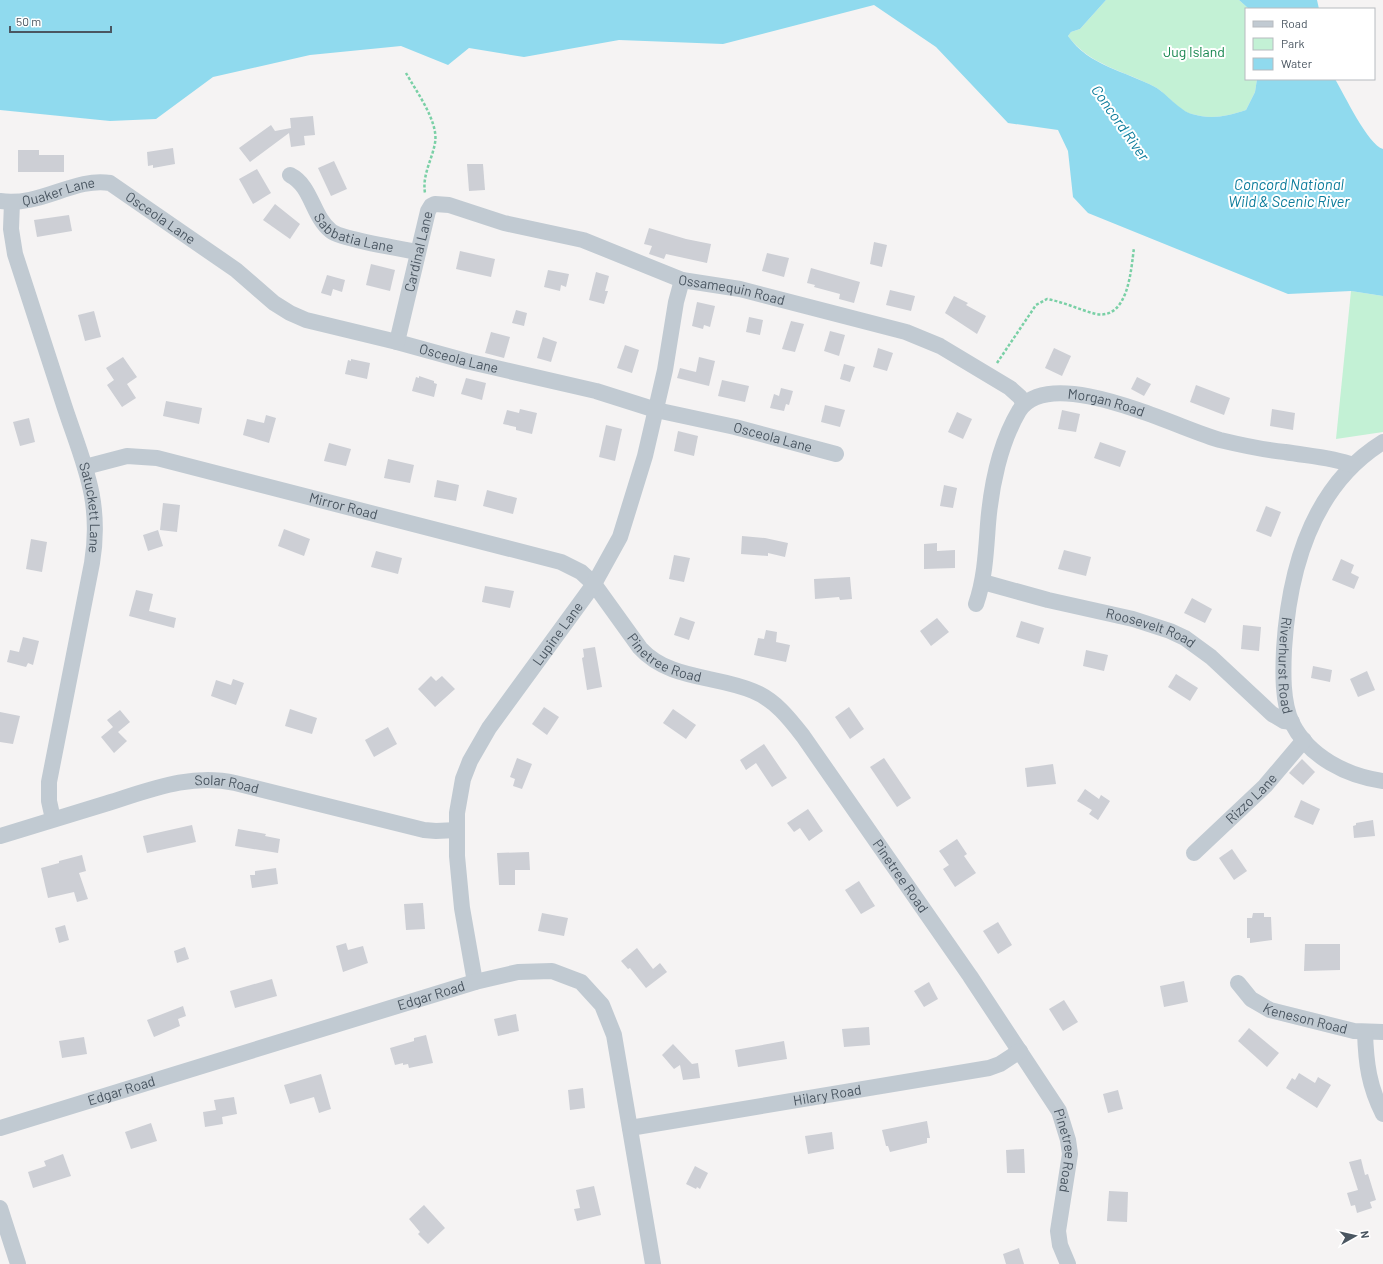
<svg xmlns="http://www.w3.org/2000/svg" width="1383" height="1264" font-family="Barlow,sans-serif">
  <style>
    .green { fill: #c3f1d5 }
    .water { fill: #90daee }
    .building { fill: #cdcfd5 }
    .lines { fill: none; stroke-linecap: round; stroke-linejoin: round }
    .path { stroke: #7ad0a6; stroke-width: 2.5; stroke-dasharray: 3 2; stroke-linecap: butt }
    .minor { stroke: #c1cad2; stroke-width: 16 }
    .labels { text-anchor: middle; stroke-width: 4; stroke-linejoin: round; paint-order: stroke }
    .park-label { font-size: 14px; fill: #17864f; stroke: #fff }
    .street-label { font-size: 14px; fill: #4a5661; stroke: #fff }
    .water-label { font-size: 15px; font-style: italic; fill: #0c7c9b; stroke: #fff }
  </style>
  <rect width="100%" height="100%" fill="#f5f3f3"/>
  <g class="green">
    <path d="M1106,0H1239L1249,9H1246V79H1257L1255,92L1246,110C1227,116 1212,120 1192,114C1180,112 1166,93 1155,87C1125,71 1089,65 1068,36L1071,32L1080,29Z"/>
    <path d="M1351,291L1383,296V432L1336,439Z"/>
  </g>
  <g class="water">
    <path d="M0,0H1106L1080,29L1071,32L1068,36C1089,66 1125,71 1155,87C1166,93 1180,111 1192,114C1212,120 1227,116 1246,110L1255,92L1257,79H1335C1344,94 1368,145 1383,149V296L1351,291L1288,294L1088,213L1073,197L1068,151L1058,130L1008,123L936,47L874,5L723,44L619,40L524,57L469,48L448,65L401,46L310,55L213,77L156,119L110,121L0,110Z"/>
    <path d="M1239,0H1317L1319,9H1249Z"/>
  </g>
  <g class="building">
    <path d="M313,116L315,135L304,136L305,145L291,147L289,133L250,162L239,148L271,125L275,131L291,128L290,118Z"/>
    <path d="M173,148L175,164L153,168V165L148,166L147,152Z"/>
    <path d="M18,150H39V155H64V172H18Z"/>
    <path d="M334,161L347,189L331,196L318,168Z"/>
    <path d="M467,164H483L485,190L469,191Z"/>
    <path d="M257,169L271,193L253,204L239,179Z"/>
    <path d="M275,204L300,224L290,239L263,220Z"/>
    <path d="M69,215L72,231L37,237L34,220Z"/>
    <path d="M649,228L686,239L711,244L707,263L666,254L664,259L649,254L652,246L644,244Z"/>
    <path d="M874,242L887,245L882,267L870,264Z"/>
    <path d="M460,251L495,259L491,277L456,269Z"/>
    <path d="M767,253L789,258L784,277L762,271Z"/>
    <path d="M371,264L395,270L390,291L366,285Z"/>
    <path d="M811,268L860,282L854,303L839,299L840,294L814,287L815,285L807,283Z"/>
    <path d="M548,270L569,274L566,287L561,285L560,291L544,287Z"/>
    <path d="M596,272L609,276L605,291H608L604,304L589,300Z"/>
    <path d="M327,275L345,280L342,292L333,289L331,296L321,293Z"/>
    <path d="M890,290L915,296L911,311L886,305Z"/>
    <path d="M954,296L968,303L966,305L986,316L977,334L945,313Z"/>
    <path d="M697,302L715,306L710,327L704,325L703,329L692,326Z"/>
    <path d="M516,310L527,313L524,326L512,323Z"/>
    <path d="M94,311L101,337L85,341L78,315Z"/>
    <path d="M749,317L763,320L760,335L746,332Z"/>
    <path d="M791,321L804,324L795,352L782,349Z"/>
    <path d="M830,331L845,335L839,356L824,351Z"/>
    <path d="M491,332L510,337L504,358L485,353Z"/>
    <path d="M543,337L557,342L551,362L537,358Z"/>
    <path d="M625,345L639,350L632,373L617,368Z"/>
    <path d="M878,348L893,353L887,371L873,367Z"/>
    <path d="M1054,348L1071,356L1062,376L1045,368Z"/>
    <path d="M123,357L137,377L127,384L136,398L122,407L107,385L114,380L106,368Z"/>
    <path d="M699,357L715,361L709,386L677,378L680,368L696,372Z"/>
    <path d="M351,359L370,363L367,379L345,374L348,360L351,361Z"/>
    <path d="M844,364L855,367L850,382L840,379Z"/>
    <path d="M419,376L434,381V383L437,384L434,397L412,391L416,377L419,378Z"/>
    <path d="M1137,377L1151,384L1144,396L1131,389Z"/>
    <path d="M466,378L486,383L482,400L461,394Z"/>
    <path d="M722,380L749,386L745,402L718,396Z"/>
    <path d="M1196,385L1230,398L1224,415L1190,402Z"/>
    <path d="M781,388L793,391L789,405L786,404L784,411L770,408L774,394L779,396Z"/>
    <path d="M166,401L202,408L199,424L163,416Z"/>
    <path d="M825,405L845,410L840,427L821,422Z"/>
    <path d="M520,409L537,413L532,434L516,430V427L503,424L507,410L519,413Z"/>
    <path d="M1272,409L1295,413L1293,430L1270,426Z"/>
    <path d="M1062,410L1080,414L1076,432L1058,429Z"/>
    <path d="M957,412L972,419L963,439L948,432Z"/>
    <path d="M266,415L276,418L269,443L243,435L247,419L264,423Z"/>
    <path d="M29,418L35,442L20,446L13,422Z"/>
    <path d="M606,425L622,429L615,461L599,457Z"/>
    <path d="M678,431L698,436L694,456L674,451Z"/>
    <path d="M1100,442L1126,451L1120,467L1094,458Z"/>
    <path d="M329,443L351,449L346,466L324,461Z"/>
    <path d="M388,459L414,465L410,483L384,478Z"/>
    <path d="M437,480L459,485L456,501L434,497Z"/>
    <path d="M944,485L957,488L953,508L940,506Z"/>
    <path d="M487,490L517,498L513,514L483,506Z"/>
    <path d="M163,503L180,505L177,532L160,530Z"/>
    <path d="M1266,506L1281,512L1271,537L1256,531Z"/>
    <path d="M284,529L310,539L304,556L278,546Z"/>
    <path d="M158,530L163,546L148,551L143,535Z"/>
    <path d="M742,536L765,538L788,543L785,557L768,553V556L741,554Z"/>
    <path d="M31,539L47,542L42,572L26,569Z"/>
    <path d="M937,543V551L955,550V568L924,569V544Z"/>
    <path d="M1064,550L1091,557L1086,576L1058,569Z"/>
    <path d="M376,551L402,558L398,574L371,567Z"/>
    <path d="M674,555L690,558L684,582L669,579Z"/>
    <path d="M1341,559L1354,565L1351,573L1359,577L1354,589L1332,580Z"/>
    <path d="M850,577L852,599L840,600L839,597L815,599L814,579Z"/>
    <path d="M485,586L514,591L510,608L482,602Z"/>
    <path d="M136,590L153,594L149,611L176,618L174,628L129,616Z"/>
    <path d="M1192,598L1212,609L1205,623L1184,613Z"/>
    <path d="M680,617L695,622L689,640L674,635Z"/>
    <path d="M937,618L949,632L931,646L920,631Z"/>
    <path d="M1021,621L1044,628L1039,644L1016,637Z"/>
    <path d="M1243,625L1261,627L1259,651L1241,649Z"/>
    <path d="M766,630L777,632L776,642L790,645L786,662L754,655L758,638L764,639Z"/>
    <path d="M23,637L39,641L33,665L28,663L26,667L7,662L10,650L19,652Z"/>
    <path d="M595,647L602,687L587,690L582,658L584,657L583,649Z"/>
    <path d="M1086,650L1108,655L1104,671L1083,666Z"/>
    <path d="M1313,666L1332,670L1330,682L1311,678Z"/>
    <path d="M1367,671L1375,690L1358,697L1350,679Z"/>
    <path d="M1176,674L1198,688L1190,701L1168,687Z"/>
    <path d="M431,676L436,681L442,676L455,689L435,707L418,689Z"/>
    <path d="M233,679L244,683L236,705L211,696L216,680L231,685Z"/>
    <path d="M544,707L559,717L547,735L532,724Z"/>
    <path d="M849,707L864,729L850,739L835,717Z"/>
    <path d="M290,709L317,718L312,734L285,726Z"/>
    <path d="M673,709L696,725L686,739L663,723Z"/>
    <path d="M120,710L130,722L118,732L127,741L114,753L101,737L113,727L107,720Z"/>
    <path d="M0,712L20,716L13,744L0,742Z"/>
    <path d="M388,727L397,744L374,757L365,740Z"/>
    <path d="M764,744L787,778L772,787L756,763L746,770L740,760Z"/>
    <path d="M517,758L532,764L522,789L513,786L515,779L510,777Z"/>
    <path d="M884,758L911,798L897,807L870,767Z"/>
    <path d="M1302,759L1315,772L1303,785L1289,773Z"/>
    <path d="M1053,764L1056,784L1027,787L1025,768Z"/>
    <path d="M1085,789L1099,799L1101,795L1110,801L1098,820L1089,814L1092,810L1077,801Z"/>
    <path d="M1301,800L1320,809L1313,825L1294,817Z"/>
    <path d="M808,809L823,831L809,841L800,828L794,832L787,823Z"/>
    <path d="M1373,820L1375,836L1354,838L1353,826L1356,825V823Z"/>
    <path d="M192,825L196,842L147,853L143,836Z"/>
    <path d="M238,829L266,834L265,836L280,839L278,853L235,846Z"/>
    <path d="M957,839L967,854L964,856L976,873L955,887L943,869L949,865L939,851Z"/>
    <path d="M1232,849L1247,871L1234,880L1219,858Z"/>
    <path d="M529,852L530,870H515V885H499L497,853Z"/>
    <path d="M82,855L86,871L79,873L88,899L77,902L74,892L48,898L41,868L59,863V861Z"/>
    <path d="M276,868L278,884L252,888L250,875H255V871Z"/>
    <path d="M859,881L875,906L861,914L845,890Z"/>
    <path d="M423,903L425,929L406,930L404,904Z"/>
    <path d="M542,913L568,918L564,936L538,931Z"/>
    <path d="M1253,913H1264V917H1271L1272,940L1250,943V938H1247V918H1252Z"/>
    <path d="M998,922L1012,945L998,954L983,931Z"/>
    <path d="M65,925L69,940L59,943L55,928Z"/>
    <path d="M346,943L348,950L363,946L368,963L343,972L336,946Z"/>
    <path d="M1305,944H1340V970L1304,971Z"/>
    <path d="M185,947L189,959L177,963L174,951Z"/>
    <path d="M637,948L653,969L660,963L667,972L646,988L630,968L628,969L621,961Z"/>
    <path d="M272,979L277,996L235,1008L230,991Z"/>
    <path d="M1184,981L1188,1002L1164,1007L1160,986Z"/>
    <path d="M929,982L938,999L924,1007L914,991Z"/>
    <path d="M1064,1000L1078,1022L1063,1031L1049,1009Z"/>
    <path d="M183,1006L186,1016L178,1019L180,1026L154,1037L147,1020Z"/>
    <path d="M516,1014L519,1031L498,1036L494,1019Z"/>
    <path d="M869,1027L870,1045L844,1047L842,1029Z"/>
    <path d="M1249,1028L1279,1053L1267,1067L1238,1041Z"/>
    <path d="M426,1035L433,1063L409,1068L408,1064L403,1065V1063L395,1065L390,1048L414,1041V1038Z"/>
    <path d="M84,1037L87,1054L62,1058L59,1041Z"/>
    <path d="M784,1041L787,1059L738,1067L735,1050Z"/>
    <path d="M673,1044L692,1064L698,1063L700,1078L683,1080L680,1065L674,1069L662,1055Z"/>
    <path d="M1299,1073L1315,1083L1318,1077L1331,1085L1317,1108L1286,1088L1292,1078L1295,1080Z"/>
    <path d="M321,1074L331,1109L319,1113L314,1097L290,1104L284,1085Z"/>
    <path d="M583,1088L585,1108L570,1110L568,1090Z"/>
    <path d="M1118,1090L1123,1109L1108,1113L1103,1094Z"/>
    <path d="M234,1097L237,1114L222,1117L223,1124L205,1127L203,1112L216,1110L214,1100Z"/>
    <path d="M927,1121L930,1138H927V1143L890,1152L888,1146H886L882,1130Z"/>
    <path d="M151,1123L157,1141L131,1149L125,1132Z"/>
    <path d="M832,1132L834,1149L808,1154L805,1136Z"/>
    <path d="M1024,1149L1025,1173H1007L1006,1150Z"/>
    <path d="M63,1154L71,1176L33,1188L28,1172L46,1166L44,1161Z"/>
    <path d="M1361,1159L1365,1175L1368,1174L1376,1200L1370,1202L1372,1208L1357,1213L1355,1205L1351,1206L1347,1193L1358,1190L1349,1162Z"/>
    <path d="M695,1166L708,1173L700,1189L697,1187L696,1189L686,1184Z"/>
    <path d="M594,1186L601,1215L577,1221L574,1209L580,1208L576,1190Z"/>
    <path d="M1109,1191L1128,1192L1127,1222L1107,1221Z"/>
    <path d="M424,1205L445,1228L428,1244L418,1234L420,1232L409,1219Z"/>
    <path d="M1019,1248L1024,1264H1006L1003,1254Z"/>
  </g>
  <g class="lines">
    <g class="path">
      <path d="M406,73C416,91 439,122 435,143C432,160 422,175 425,193"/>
      <path d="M997,363L1036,305L1047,299C1064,302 1080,310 1096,314C1129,320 1131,268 1134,248"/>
    </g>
    <g class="minor">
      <path id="s1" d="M290,175C312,186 312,216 331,231C341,239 402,249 418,252"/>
      <path id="s2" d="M0,201C41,207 74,177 110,183L236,270L274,303L290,313L306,320L397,342L466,361L596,391L656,410L735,427L836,454"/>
      <path id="s3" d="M12,202L11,229L15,254C31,302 46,351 62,399C81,459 103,497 92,563L49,782V801L53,819"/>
      <path id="s4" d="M397,342L428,211L431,206L435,204L449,205L504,223L583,240L682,280L740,289L906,332L940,346L1010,388L1020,397L1024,404"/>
      <path id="s5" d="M1383,442C1312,486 1289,570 1284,649C1283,672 1282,702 1292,723C1309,757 1347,776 1383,781"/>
      <path id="s6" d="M85,467L127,456L157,458L561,562L581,572L594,584L640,648C669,680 715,675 753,691C775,700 789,718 803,736L970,976L1059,1111L1068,1140L1070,1154L1058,1231L1060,1245L1068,1264"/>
      <path id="s7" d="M983,582L1048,600L1133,619L1170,631L1185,638L1211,657L1272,714L1284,721L1292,722"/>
      <path id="s8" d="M976,604C985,578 986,551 988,524C991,487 1000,443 1019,411C1050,362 1179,429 1220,440C1241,445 1263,450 1285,452C1308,456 1331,457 1353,465"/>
      <path id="s9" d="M0,836C36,825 72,814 108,803C150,790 191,773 235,783L424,830L436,831L457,830"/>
      <path id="s10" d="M1194,853L1265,786L1304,740"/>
      <path id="s11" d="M475,982L462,908L457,856V813L463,779L470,761L489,728L594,584L620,537L645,456L665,370L676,302L682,280"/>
      <path id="s12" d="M1238,983L1251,999L1270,1010L1354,1031L1383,1032"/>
      <path d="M1365,1032C1366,1064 1369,1086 1383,1114"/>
      <path id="s13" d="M0,1128L475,982L518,972L552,971L581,982L602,1005L614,1035L653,1264"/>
      <path id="s14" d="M630,1128L989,1068L1000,1064L1020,1051"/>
      <path d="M0,1208L18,1264"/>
    </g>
  </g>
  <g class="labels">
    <g class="park-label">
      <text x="1194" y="57">Jug Island</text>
    </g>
    <g class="street-label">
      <text dy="5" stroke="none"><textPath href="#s2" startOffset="60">Quaker Lane</textPath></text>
      <text dy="5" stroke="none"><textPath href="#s2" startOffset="174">Osceola Lane</textPath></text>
      <text dy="5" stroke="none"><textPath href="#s1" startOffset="92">Sabbatia Lane</textPath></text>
      <text dy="5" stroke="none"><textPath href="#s4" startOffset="93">Cardinal Lane</textPath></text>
      <text dy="5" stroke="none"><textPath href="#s4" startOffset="455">Ossamequin Road</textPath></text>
      <text dy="5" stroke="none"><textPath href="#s2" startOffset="510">Osceola Lane</textPath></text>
      <text dy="5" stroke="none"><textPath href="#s8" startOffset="293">Morgan Road</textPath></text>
      <text dy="5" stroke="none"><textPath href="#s2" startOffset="834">Osceola Lane</textPath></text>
      <text dy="5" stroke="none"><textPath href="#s6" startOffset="266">Mirror Road</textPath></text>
      <text dy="5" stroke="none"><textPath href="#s3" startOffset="318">Satuckett Lane</textPath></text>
      <text dy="5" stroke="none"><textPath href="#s7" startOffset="174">Roosevelt Road</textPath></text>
      <text dy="5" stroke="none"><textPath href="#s11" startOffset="379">Lupine Lane</textPath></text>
      <text dy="5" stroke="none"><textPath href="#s6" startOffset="636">Pinetree Road</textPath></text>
      <text dy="5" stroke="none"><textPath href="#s5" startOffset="255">Riverhurst Road</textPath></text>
      <text dy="5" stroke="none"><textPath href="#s9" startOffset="235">Solar Road</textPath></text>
      <text dy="5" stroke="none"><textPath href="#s10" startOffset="79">Rizzo Lane</textPath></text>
      <text dy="5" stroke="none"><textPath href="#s6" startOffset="971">Pinetree Road</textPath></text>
      <text dy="5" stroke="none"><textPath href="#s13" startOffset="451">Edgar Road</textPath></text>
      <text dy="5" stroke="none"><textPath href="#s12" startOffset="79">Keneson Road</textPath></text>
      <text dy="5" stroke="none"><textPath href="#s13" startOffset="127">Edgar Road</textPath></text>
      <text dy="5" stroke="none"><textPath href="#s14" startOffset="200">Hilary Road</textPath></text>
      <text dy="5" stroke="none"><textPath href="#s6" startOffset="1295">Pinetree Road</textPath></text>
    </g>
    <g class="water-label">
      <text transform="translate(1120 123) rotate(55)" y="5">Concord River</text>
      <text x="1289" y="190">Concord National<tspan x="1289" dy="17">Wild &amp; Scenic River</tspan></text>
    </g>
  </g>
  <rect x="1245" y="8" width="130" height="72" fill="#ffffff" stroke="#b7bbc0"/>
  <rect x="1253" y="21" width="20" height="6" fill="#c1cad2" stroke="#b7bbc0"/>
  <text x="1281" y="28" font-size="12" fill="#4a5661">Road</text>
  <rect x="1253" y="38" width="20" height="12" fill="#c3f1d5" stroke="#b7bbc0"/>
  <text x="1281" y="48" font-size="12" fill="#4a5661">Park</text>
  <rect x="1253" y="58" width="20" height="12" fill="#90daee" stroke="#b7bbc0"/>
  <text x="1281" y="68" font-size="12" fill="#4a5661">Water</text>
  <g transform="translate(1355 1236) rotate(82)" stroke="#ffffff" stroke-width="3" paint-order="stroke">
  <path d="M0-3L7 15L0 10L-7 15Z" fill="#4a5661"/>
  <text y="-6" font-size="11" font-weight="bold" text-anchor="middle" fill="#4a5661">N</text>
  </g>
  <path d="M10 26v6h101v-6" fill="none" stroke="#4a5661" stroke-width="2"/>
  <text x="16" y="26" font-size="12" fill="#4a5661" stroke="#ffffff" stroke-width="3" paint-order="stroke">50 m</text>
</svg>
